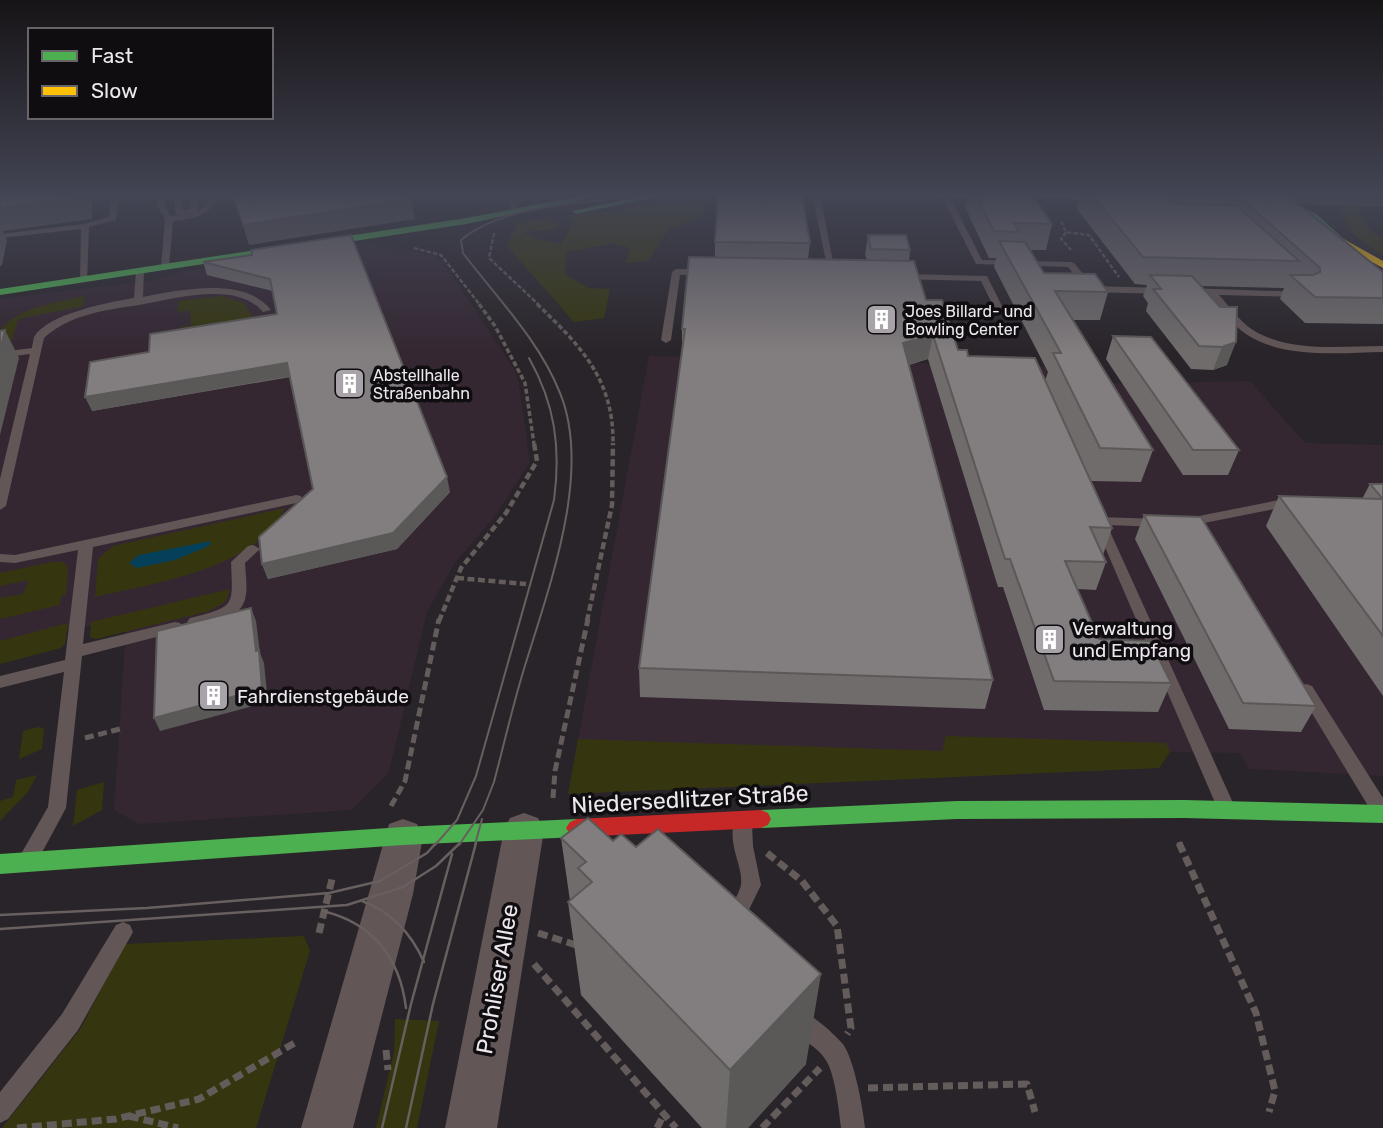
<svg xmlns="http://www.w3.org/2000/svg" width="1383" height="1128" font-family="Rubik,sans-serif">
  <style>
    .industrial { fill: #342732 }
    .green { fill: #35360f }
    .water { fill: #044059 }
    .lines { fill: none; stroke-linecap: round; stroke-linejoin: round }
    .path-far4 { stroke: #645b5b; stroke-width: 2.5; stroke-dasharray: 4.5 2; stroke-linecap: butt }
    .path-far3 { stroke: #645b5b; stroke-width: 3.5; stroke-dasharray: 5 2.5; stroke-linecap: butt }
    .path-far2 { stroke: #645b5b; stroke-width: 4.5; stroke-dasharray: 7 3.5; stroke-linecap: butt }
    .path-far1 { stroke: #645b5b; stroke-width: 5; stroke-dasharray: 9 4.5; stroke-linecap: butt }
    .path { stroke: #645b5b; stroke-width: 7; stroke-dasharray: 10 5; stroke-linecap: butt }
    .lane { fill: #625656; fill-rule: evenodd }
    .street { fill: #625656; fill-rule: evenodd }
    .fast { fill: #4caf50; fill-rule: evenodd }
    .slow { fill: #ffc107; fill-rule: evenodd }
    .jam { fill: #c62828; fill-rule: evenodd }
    .tram-far1 { stroke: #685f5f; stroke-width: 2 }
    .tram { stroke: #685f5f; stroke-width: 2.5 }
    .wall { fill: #706c6c }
    .shaded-wall { fill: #5b5858 }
    .building { fill: #827d7e; stroke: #5b5858; stroke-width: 2 }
    .labels { text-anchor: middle; stroke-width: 7; stroke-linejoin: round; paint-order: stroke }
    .far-poi-label { font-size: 16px; fill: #ede7ee; stroke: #100d11; text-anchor: start }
    .poi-label { font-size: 19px; fill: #ede7ee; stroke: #100d11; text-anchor: start }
    .near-street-label { font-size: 23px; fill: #ede7ee; stroke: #100d11 }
  </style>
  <rect width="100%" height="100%" fill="#292429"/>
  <g class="industrial">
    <path d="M365,243L433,255L444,263L514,369L519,384L530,462L496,515L454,564L427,612L389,772L351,810L139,824L114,810L126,629L97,624L62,632L0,659V299L156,280L180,272Z"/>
    <path d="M649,356L1079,367L1088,384L1250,381L1305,443L1383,445V776L1249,769L1240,753L1170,752L1159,768L568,794Z"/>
  </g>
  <g class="green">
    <path d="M705,198L703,216L668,230L648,261L626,263L630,248L613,243L566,252L565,274L588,288L610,289L604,318L574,322L507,246L518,222L549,219L550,223L559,224L556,229L524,232L533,238L561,244L574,221L569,216Z"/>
    <path d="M1358,206L1367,227L1383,240V255C1358,239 1350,236 1340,207Z"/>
    <path d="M85,296L83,306L18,319L11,343L0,345V330C19,307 57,302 85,296Z"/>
    <path d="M222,296L244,303L253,318L177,340V328L191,325L190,310L178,312V301Z"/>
    <path d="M285,508C253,571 156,582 95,597L98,559L113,546Z"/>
    <path d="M52,562H63L68,568L66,595L61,596L60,605L0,619V598L23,594L29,580L0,586V573Z"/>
    <path d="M230,589L226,601L209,611L96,639L90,637L91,622Z"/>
    <path d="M68,623L65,644L61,648L0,664V641Z"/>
    <path d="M38,727L44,729L42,749L19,759L23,731Z"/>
    <path d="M946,736L1166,743L1170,752L1159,768L568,794L578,739L942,751Z"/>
    <path d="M37,775L28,792L0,821V801L13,797L16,780Z"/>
    <path d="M104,782L102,810L73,826L77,790Z"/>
    <path d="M304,936L310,951L256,1128H2L81,1028L125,944Z"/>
    <path d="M395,1019L439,1021L417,1128H376L394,1052Z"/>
  </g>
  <path class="water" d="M211,541L209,546L175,560L137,568L129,563L139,555Z"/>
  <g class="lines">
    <g class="path-far4">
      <path d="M1061,221L1066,232L1089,235L1119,277"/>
      <path d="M1066,232L1061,239L1071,250"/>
      <path d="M494,233L489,258L539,305"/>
      <path d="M414,248L441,255L480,305"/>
    </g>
    <g class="path-far3">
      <path d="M479,304L495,326L525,383L534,444"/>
      <path d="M537,304C581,346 614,380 613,444"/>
    </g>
    <g class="path-far2">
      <path d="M457,578L526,584"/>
      <path d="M439,621L461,568L506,513L537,461L534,443"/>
      <path d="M587,621L612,505L613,443"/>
    </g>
    <g class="path-far1">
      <path d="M85,738L120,729"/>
      <path d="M553,798L555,771L588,619"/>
      <path d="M391,806L405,781L439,619"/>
      <path d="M1179,842L1180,845"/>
    </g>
    <g class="path">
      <path d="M1179,843L1256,1013L1275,1091L1269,1112"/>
      <path d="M767,853L802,881L837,926L851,1028L847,1034"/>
      <path d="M319,933L333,875"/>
      <path d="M538,933L576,945"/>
      <path d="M534,964L676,1128"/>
      <path d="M386,1050L388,1070"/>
      <path d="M868,1088L1027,1084L1035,1112"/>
      <path d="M129,1116L178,1128"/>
      <path d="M17,1128L116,1119L199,1099L298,1041"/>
      <path d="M657,1128L664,1114"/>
      <path d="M762,1128L820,1068"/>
    </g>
    <g class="lane">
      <path d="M111,195H119L116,220L89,227L87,282L80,280L81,229L0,238V234L84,224L109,217Z"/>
      <path d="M158,195H166L165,206L171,216L193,213L176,215L173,195H181L182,210L190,209L191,195H199L198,211L206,206L211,195H219C211,216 193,219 173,221L169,267L165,270L161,267L165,219L157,206Z"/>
      <path d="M527,195H538L516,204L519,210L512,212L509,201Z"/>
      <path d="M812,195H820L836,277L829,275Z"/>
      <path d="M941,195H949L982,260L1071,262L1074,263L1093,286L1164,288L1169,291L1164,294L1090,292L1087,291L1068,267L976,264Z"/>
      <path d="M140,268L144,271L143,297C179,290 245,276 271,310L263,312C237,280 173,299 139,305C106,310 70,314 44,338L6,506L0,510V479L30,354L0,358V352L32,348C32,347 34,337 34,337C47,314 109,302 134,298L136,271Z"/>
      <path d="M676,269H707L711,272L707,275H680L671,340L666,343L661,340L672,272Z"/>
      <path d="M902,274L987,276L1006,314L998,316L981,281L899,279L898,277Z"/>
      <path d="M1188,288L1304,292L1306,294L1301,297L1219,295C1230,307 1240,322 1253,330C1290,353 1342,346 1383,346V352C1340,353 1283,359 1246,334C1231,324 1221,307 1209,294L1185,293L1183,291Z"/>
      <path d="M296,495L301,496L302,499L301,502L93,547L83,644L175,622L180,623L183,627L180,631L82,656L66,808L38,860L31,862L24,860L21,854L48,807L64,672L0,688V676L65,660L78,550L15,563L0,562V554L15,555Z"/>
      <path d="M1294,497L1300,501L1299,504L1184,527L1177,523L1184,519Z"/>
      <path d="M1098,517L1160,519L1167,523L1160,527L1107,525L1234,805L1231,810L1225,813L1219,810L1216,805L1095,524L1091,521Z"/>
      <path d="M253,545L260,549L245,563C247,593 252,611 217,622C208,624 199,628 190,626L187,622L190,618C235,606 233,608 231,562L248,546Z"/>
      <path d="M1306,684L1312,686L1383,798V822L1376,819L1298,690L1300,686Z"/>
      <path d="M743,816L750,818L752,824L753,846L761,885L740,928L733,930L726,928L723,921C728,910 738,897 741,885C744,867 725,841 736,818Z"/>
      <path d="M123,922L130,925L133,932L78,1030L8,1119L0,1123V1092L62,1014L116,925Z"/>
      <path d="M798,1009C813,1015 831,1031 842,1043C854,1057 863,1108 865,1128H841C839,1111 835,1072 825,1059C815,1043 794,1038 787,1020L790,1012Z"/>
    </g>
    <g class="street">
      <path d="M1278,195L1383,197V207L1272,203L1270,200Z"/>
      <path d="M524,813L538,818L544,830L497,1128H445L504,830L510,818Z"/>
      <path d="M403,819L417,824L423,836L413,894L353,1128H301L389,824Z"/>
    </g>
    <g class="fast">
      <path d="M587,195H605L466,224L0,295V289L466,218Z"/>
      <path d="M647,195H665L576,214L572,211Z"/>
      <path d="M933,195H1107L1131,196L1135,198L1131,200L937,197Z"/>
      <path d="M1276,198H1282L1316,214L1346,241L1338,243L1310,218L1276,202Z"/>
      <path d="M1184,800L1383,805V823L1184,818L957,819L761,828L754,825L751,819L754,813L761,810L957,801Z"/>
      <path d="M577,819L584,822L588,828L584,834L577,837L403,845L0,874V854L403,827Z"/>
    </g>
    <path class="slow" d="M1316,227H1322L1383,261V268L1316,231Z"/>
    <path class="jam" d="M761,810L768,813L771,819L768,825L761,828L577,837L570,834L566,828L570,822L577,819Z"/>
    <g class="tram-far1">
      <path d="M435,845L457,820L476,776L554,500C561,448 555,404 529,358"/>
      <path d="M459,845L483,810L494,782C503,748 511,713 521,679C545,597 594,476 560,393C539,340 497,298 463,253L461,240C504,204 585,204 639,195"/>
      <path d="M475,845L482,819"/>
    </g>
    <g class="tram">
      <path d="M362,901C392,912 411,933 424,962"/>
      <path d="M322,911C372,922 400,958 406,1008"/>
      <path d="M0,915L147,908L329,893L380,881L427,853L436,843"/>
      <path d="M0,929L347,905L403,887L436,866L460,843"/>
      <path d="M382,1128L411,1004L452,854"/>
      <path d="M406,1128L433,1004L476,843"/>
    </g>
  </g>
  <g class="wall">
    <path d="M967,195H1032L1052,224L1046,250H1030L1044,273L1108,292L1100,320H1073L1153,450L1141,482L1091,481L1112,528L1103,555L1106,562L1096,590L1078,589L1099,639L1171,683L1158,712L1044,710L1003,587H998L928,359L909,365L993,680L985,709L640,697L639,668L682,351V329L715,257V242L810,243L808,259L867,260L865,255L868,235L910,250L909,261L926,300L958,350L968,356L1045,381L1048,372L994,267L996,258H989L965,207Z"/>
    <path d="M1080,195H1287L1383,272V324L1305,323L1280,299L1284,288L1201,286L1220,307L1227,365L1213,370L1191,369L1146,311L1148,303L1143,296L1147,285L1135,284L1077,209Z"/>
    <path d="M252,255L450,492L397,549L268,579L262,564L313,489L290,377L92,411L149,352L277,314L273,291L207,275L203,262Z"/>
    <path d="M1113,336L1239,450L1228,475H1183L1106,359Z"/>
    <path d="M1370,484H1383V696L1266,526L1279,496L1362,499Z"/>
    <path d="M1144,515L1316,706L1301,732L1229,729L1135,539Z"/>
    <path d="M561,838L806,1064L748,1128H702L581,995L568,902L570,901Z"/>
  </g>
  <g class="shaded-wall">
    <path d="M83,195H92V219L3,231L7,240L2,265L0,266V208Z"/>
    <path d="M411,199L415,219L249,245L243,225Z"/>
    <path d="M5,330L19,358L0,435V350Z"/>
    <path d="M933,335L928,359L899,367L903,343Z"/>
    <path d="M1236,342L1227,365L1213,370L1222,347Z"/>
    <path d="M287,363L291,376L92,411L85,397Z"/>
    <path d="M447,477L450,492L397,549L268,579L262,564Z"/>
    <path d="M251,608L256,621L260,653L264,663L268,702L160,731L154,718Z"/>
    <path d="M821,974L806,1064L748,1128H726L730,1070Z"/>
  </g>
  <g class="building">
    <path d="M0,195H83V197L0,208Z"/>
    <path d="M233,195H410L411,199L243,225Z"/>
    <path d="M718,195H802L810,243L715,242Z"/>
    <path d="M976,195H1032L1052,224L1014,223L1019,232L994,231Z"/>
    <path d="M1092,195H1164L1176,204L1236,205L1299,261L1143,257Z"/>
    <path d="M1177,195H1287L1383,272V298L1315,297L1290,275H1313L1320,272V268L1243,200L1180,198Z"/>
    <path d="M351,235L447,477L393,533L262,564L259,537L313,489L287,363L85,397L90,362L149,352L150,334L277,314L270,279L203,262L252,255L251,250Z"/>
    <path d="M868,235H906L910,250L871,249Z"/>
    <path d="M999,241L1025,242L1044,273L1095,274L1108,292L1055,291L1153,450L1100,448L1053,353H1061Z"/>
    <path d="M689,257L914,261L926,300H942L958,350H967L968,356L1035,358L1112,528L1090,527L1106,562L1065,561L1099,639L1150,641L1171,683L1054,681L1010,559H1005L933,335L903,343L993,680L639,668L685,329H682Z"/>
    <path d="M1150,275L1192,276L1220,307H1237L1236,342L1222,347L1199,346L1153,289H1161Z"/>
    <path d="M5,330L0,350V331Z"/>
    <path d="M1113,336L1151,337L1239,450H1193Z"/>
    <path d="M1370,484H1383V499Z"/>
    <path d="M1279,496L1383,499V636Z"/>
    <path d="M1144,515L1201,517L1316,706L1243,703Z"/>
    <path d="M251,608L256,651L259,650L262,689L154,718L157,631Z"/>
    <path d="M588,818L613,841L621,834L636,847L658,829L821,974L730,1070L568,902L592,882L578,868L586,862L561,838Z"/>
  </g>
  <linearGradient id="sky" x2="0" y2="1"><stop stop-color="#171417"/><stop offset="0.55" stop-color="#434554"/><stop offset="1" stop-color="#434554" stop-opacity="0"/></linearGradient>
  <rect width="1383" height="353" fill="url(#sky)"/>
  <defs>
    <symbol id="building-square" viewBox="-11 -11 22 22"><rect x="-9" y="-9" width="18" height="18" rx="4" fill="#a8a3a9" stroke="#100d11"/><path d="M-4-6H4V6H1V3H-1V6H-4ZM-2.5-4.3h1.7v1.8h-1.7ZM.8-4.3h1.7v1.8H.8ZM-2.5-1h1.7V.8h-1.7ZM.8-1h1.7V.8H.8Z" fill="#fff"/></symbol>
  </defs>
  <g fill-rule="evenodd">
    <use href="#building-square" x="864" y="302" width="35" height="35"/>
    <use href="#building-square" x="332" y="366" width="35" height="35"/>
    <use href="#building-square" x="1032" y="622" width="35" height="35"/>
    <use href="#building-square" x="196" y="678" width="35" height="35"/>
  </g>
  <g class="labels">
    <g class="far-poi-label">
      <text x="905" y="317">Joes Billard- und<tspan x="905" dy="18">Bowling Center</tspan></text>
      <text x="373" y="381">Abstellhalle<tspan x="373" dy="18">Straßenbahn</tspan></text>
    </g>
    <g class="poi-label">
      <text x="1072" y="635">Verwaltung<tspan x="1072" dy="22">und Empfang</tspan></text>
      <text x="237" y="703">Fahrdienstgebäude</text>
    </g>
    <g class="near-street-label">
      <text transform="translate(690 799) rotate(-3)" y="8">Niedersedlitzer Straße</text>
      <text transform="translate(497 979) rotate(-80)" y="8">Prohliser Allee</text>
    </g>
  </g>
  <rect x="28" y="28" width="245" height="91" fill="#100d11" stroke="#686469" stroke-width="2"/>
  <rect x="42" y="51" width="35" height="10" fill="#4caf50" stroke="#686469" stroke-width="2"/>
  <text x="91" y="63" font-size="21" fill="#ede7ee">Fast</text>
  <rect x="42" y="86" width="35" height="10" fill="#ffc107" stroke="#686469" stroke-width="2"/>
  <text x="91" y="98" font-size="21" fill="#ede7ee">Slow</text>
</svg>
